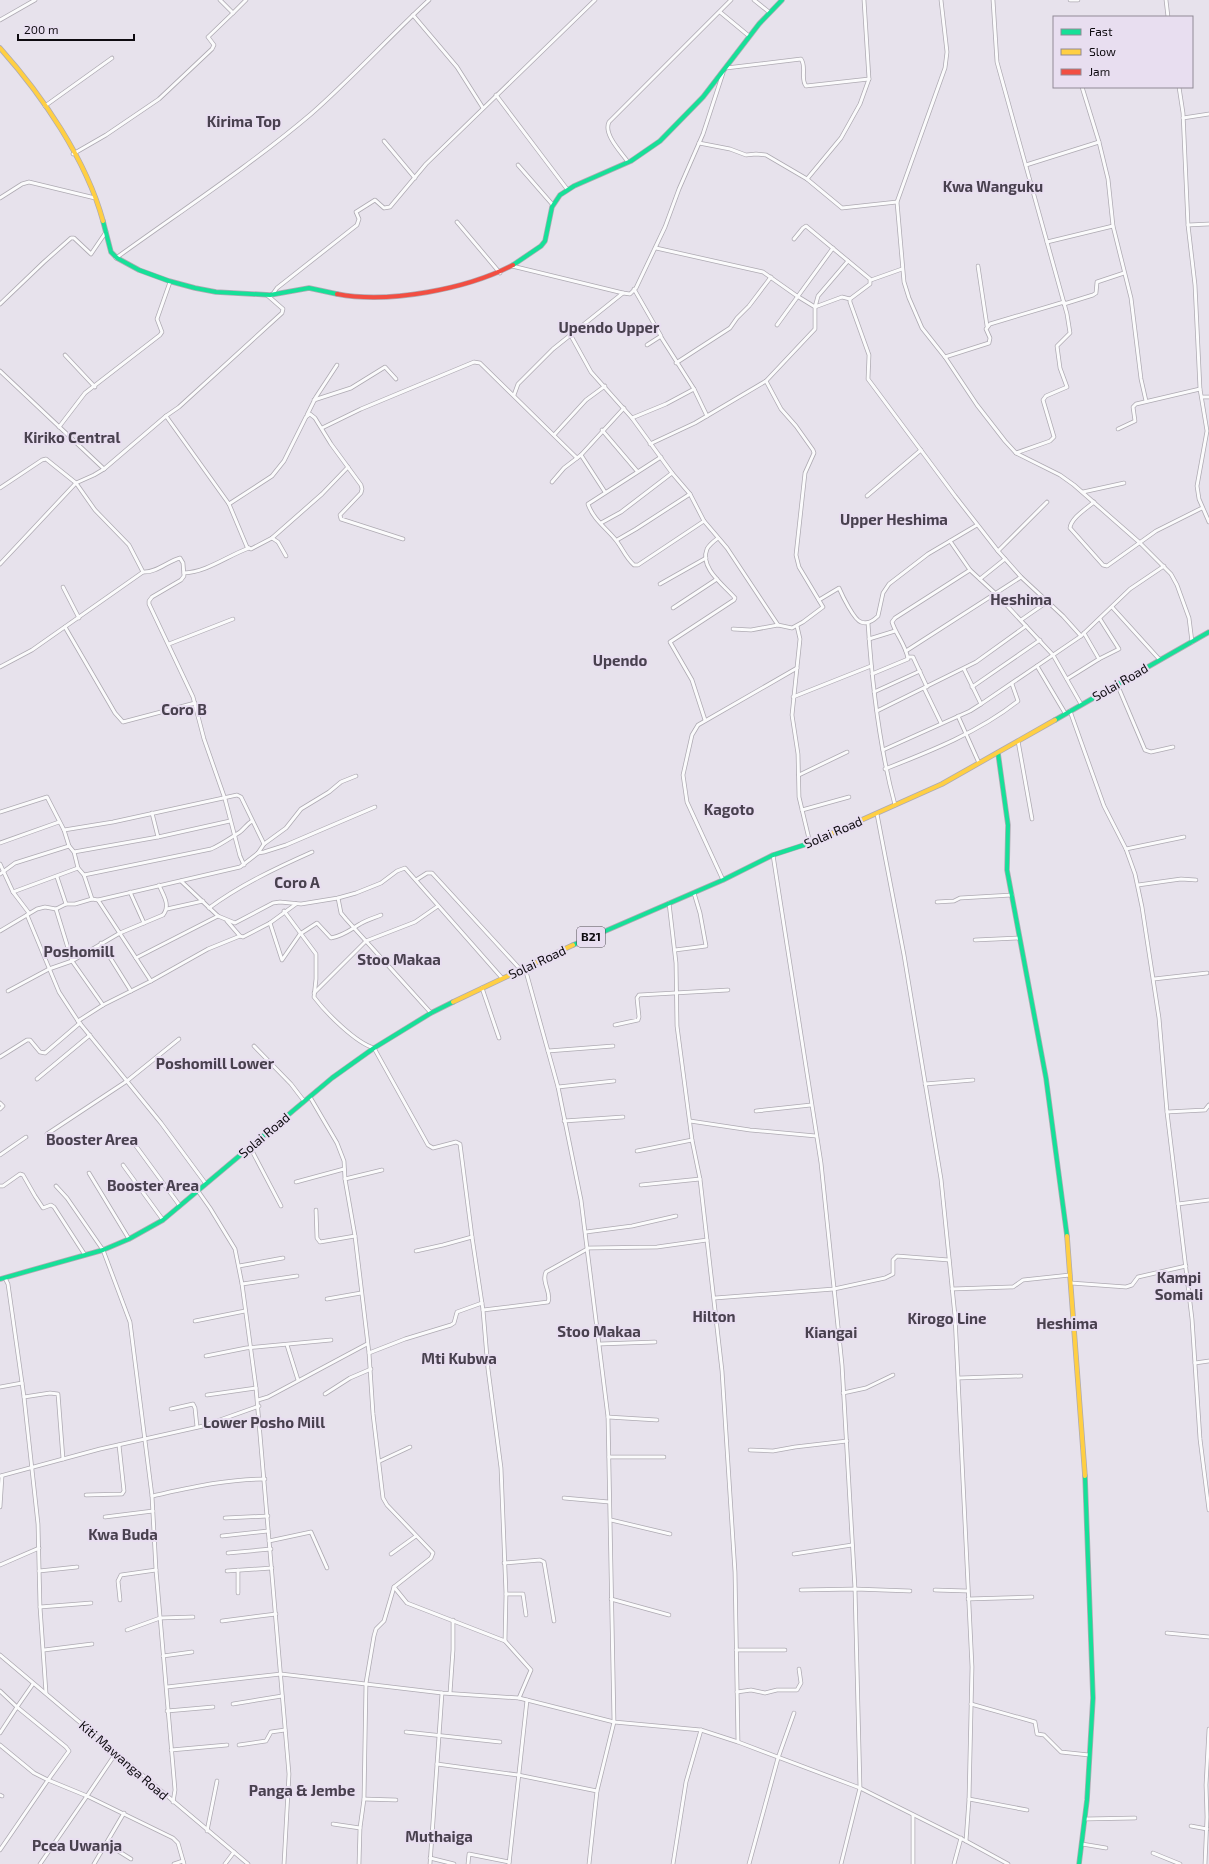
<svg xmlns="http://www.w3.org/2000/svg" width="1209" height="1864" font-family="'Exo 2',sans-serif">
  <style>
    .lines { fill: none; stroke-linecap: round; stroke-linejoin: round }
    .street-casing { stroke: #aeaab2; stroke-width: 4.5 }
    .fast-casing { stroke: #aeaab2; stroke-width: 5.5 }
    .slow-casing { stroke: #aeaab2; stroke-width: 5.5 }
    .jam-casing { stroke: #aeaab2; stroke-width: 5.5 }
    .street { stroke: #fbfbfc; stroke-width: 3 }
    .fast { stroke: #16e098; stroke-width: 4 }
    .slow { stroke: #ffcf43; stroke-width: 4 }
    .jam { stroke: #f24e42; stroke-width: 4 }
    .labels { text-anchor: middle; stroke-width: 4; stroke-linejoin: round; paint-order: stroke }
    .shield { fill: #e8def0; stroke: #4f4a53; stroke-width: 1 }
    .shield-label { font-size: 12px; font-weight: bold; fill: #0e0b10 }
    .street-label { font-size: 13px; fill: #0e0b10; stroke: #e8def0 }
    .quarter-label { font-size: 15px; font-weight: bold; fill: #49414f; stroke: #e8def0 }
  </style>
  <rect width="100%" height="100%" fill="#e7e2ec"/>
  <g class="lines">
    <defs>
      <g id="street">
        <path d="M754,0L769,12"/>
        <path d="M941,0L947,52L945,68L897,202L904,282L909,298L922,328L945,357L977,405L1005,441L1016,453L1060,475L1074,485L1139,542L1171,574L1177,585L1189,618L1192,642"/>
        <path d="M993,0L997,62L1067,314L1070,333L1057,346L1060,368L1067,387L1046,396L1043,400L1054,437L1050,441L1016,453"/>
        <path d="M1070,0H1078"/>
        <path d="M1166,0L1168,17"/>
        <path d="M720,12L749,36"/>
        <path d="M233,13L246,0"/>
        <path d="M413,15L457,67L483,108"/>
        <path d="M0,20L35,0"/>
        <path d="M726,68L801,59C807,67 800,79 806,86L869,79"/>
        <path d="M1082,87L1099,142L1108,179L1113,226L1131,298L1141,379L1146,401"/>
        <path d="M1179,87L1183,113L1188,225L1195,285L1200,389L1207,431L1197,486L1199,499L1209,522"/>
        <path d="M496,95L567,189"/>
        <path d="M45,106L112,58"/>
        <path d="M1183,118L1209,114"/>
        <path d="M384,141L415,178"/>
        <path d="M699,143L730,149L746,155L756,154L766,155L807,179L842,208L897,202"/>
        <path d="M73,154L106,135L159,99L212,49L214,45L208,37L233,13L220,0"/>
        <path d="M628,162C621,152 603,134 609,122L731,0"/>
        <path d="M518,165L552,204"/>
        <path d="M1026,165L1099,142"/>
        <path d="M807,179L841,138L860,104L869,79L864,0"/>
        <path d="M0,198L22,184L29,182L95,198"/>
        <path d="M457,222L500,273"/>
        <path d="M1188,225L1209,224"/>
        <path d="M794,239L803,228L806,226L870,279V284L850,299V302L869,355L868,379L955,496L998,551L1021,577L1063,616L1081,636"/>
        <path d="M1047,242L1113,226"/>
        <path d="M116,258C181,211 251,165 311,114C352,78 389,37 429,0"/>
        <path d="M848,261L818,296L815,307L842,297L850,299"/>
        <path d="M512,266L623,293"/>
        <path d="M978,266L987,326"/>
        <path d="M871,280L902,269"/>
        <path d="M634,289L661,336L647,345"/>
        <path d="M272,295L277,288L357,225L359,219L356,212L375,200L384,208L390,207L426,164L595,0"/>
        <path d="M0,304L44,262L71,238H74L91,254L106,232"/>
        <path d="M1064,304L1093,295L1096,293L1097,282L1124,273"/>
        <path d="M777,325L833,248"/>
        <path d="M570,334L591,372L632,418L672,473L690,494L704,521L727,548L778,625"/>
        <path d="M661,337L694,389L707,416"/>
        <path d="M65,355L95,387"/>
        <path d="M945,357L989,343L990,338L986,329L990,324L1064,302"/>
        <path d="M676,363L730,328L737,318L749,306L771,277"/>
        <path d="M0,371L104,469"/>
        <path d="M514,395L518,384L553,349L623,293L630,294L636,288L665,227L679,189L703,134L723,73"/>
        <path d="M1202,397H1209"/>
        <path d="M314,400L351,388L385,367L396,379"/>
        <path d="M307,415L316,397L337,365"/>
        <path d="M166,416L229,504L247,547L251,549L272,538L278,542L286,556"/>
        <path d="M632,418L666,404L694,389"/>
        <path d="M59,427L85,393L160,335L162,332L157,319L170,282"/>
        <path d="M322,428L361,409L474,362L480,363L577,458"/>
        <path d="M1118,429L1135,421L1133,407L1136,404L1200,389"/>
        <path d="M602,430L637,471"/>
        <path d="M554,435L586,400L605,386"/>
        <path d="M650,444L695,423L766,381L815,329V307L797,296L763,272L656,248"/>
        <path d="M581,455L605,492"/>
        <path d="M661,457L588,504C593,519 605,527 615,539C622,547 625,557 634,565H638L704,521"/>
        <path d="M552,482L564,468L581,455L624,408"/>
        <path d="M0,488L42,460L46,459L76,483L95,510L129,545L143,572C156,573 168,561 180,558L183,563L184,576L181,580L152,597L149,601V604L193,697L204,739L225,799L240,856L244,865"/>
        <path d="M1083,492L1124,483"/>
        <path d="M867,496L921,450"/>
        <path d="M1094,502C1086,509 1071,518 1070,528L1103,565L1107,566L1156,531L1202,508"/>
        <path d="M229,504L272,476L284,461L306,417L310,414L315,418L331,444L361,485L362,489L361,493L340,515L341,519L403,539"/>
        <path d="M601,523L621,512L672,473"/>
        <path d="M272,538L322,494L348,467"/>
        <path d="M617,540L636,529L690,494"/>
        <path d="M950,541L970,570L996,594L1053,655L1081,704"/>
        <path d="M998,551L1047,502"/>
        <path d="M0,564L76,483L94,475L104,469L166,416L179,407L282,313L283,309L267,295"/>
        <path d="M184,573C207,572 227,556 249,548"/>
        <path d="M980,579L1005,559"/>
        <path d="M660,584L706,558"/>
        <path d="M63,587L79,618"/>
        <path d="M819,600L839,588C842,595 854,620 861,622C868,625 874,620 878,616L883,593L889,584L928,554L977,525"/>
        <path d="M1112,607L1160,660"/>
        <path d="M673,608L717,579"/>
        <path d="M1021,620L1047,602"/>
        <path d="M868,623C872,684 879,746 895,805"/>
        <path d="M797,626L800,639L792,715L798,754L799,797L810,843"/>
        <path d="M65,627L115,713L123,722L195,703"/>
        <path d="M733,629L751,630L778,625L792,628L803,622L823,607L799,567L796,555L805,473L814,453L813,450L796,426L781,409L766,381"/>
        <path d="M869,639L895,631"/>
        <path d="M169,644L233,619"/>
        <path d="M906,651L1021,577"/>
        <path d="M909,657H913L927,687"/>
        <path d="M1099,659L1119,649L1100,619"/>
        <path d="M1037,666L1065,713"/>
        <path d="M0,667L32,650L143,572"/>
        <path d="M964,669L981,704"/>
        <path d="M872,674L908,659C906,645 896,635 892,622L895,618L970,570"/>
        <path d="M1067,679L1099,659L1084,633"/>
        <path d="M1117,684L1145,750L1151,752L1173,747"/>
        <path d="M972,687L1040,640"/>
        <path d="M924,688L941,723"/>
        <path d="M874,692L920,671"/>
        <path d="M793,697L871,666"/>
        <path d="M877,711L976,662L1026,626"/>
        <path d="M1070,711L1104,806L1126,849L1135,874L1142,907L1159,1018L1167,1112L1192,1319L1200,1439L1209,1510"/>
        <path d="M958,716L979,763"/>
        <path d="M705,720L692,680L670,642L734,600L735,598C725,586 699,568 707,549C709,545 714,541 718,538"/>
        <path d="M1018,741L1032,819"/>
        <path d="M883,750L970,711L981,704L1081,636L1130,589L1164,566"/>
        <path d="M885,769C931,751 979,732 1018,701L1012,684"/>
        <path d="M799,775L847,752"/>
        <path d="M802,810L849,797"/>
        <path d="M0,812L47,797L64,830L69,846L74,852L78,868L84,875L92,899"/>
        <path d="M152,813L158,837L230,821"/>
        <path d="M877,814L904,955L941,1179L955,1316L972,1667L969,1799L966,1841"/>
        <path d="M64,830L113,822L237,795L241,797L264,844"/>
        <path d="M0,843L59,822"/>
        <path d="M1126,849L1184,837"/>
        <path d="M74,852L158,837"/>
        <path d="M258,853L264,852L286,845L375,807"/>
        <path d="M773,855L821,1163L842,1365L855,1589L860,1788L841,1864"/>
        <path d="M0,864L13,892L29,913"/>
        <path d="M0,874L15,863L69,846"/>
        <path d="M84,875L211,849C219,846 232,837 240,832C244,829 247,824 252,821"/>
        <path d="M57,877L66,904"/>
        <path d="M416,880L427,873H432L521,970"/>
        <path d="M723,880L687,802L683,775L692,735L698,725L797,668"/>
        <path d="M181,881L218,916L235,923L273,903L280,902L301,904L338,898L356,893L381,883L397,871L405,868L502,978"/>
        <path d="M1138,885L1181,879L1196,880"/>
        <path d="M13,892L78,868"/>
        <path d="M130,892L144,923"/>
        <path d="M338,898L341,913L346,919L431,1013"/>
        <path d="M98,900L151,981L208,949L240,936"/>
        <path d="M937,902L954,901L960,898L1012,895"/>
        <path d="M669,903L676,963L677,1026L692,1140L700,1179L722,1371L735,1572L738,1742"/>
        <path d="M209,908C240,885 276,868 312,852"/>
        <path d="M56,909L72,961L103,1005"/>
        <path d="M167,909L203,901"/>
        <path d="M284,911L316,954V979L314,997C326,1013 356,1043 374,1048L428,1145L433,1148L456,1142L460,1144L472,1237L483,1310L488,1369L501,1468L506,1594L505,1641L531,1670L519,1698"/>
        <path d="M27,915L59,992L78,1021L161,1123L206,1184"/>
        <path d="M227,921L240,936L243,937L270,923L296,904"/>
        <path d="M270,923L282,960L300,934L317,923L331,938C343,936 350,930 360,924C366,920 374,918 381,915"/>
        <path d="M0,931L37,909L45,907L56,909L66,904H75L92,899L98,900L240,867L258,853L264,844L286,828L301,809L329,792L341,782L356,776"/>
        <path d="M975,940L1019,938"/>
        <path d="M366,941L415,922L438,906"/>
        <path d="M101,943L131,991"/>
        <path d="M675,950L706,946L700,913L694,893"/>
        <path d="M136,958L218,916"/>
        <path d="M525,968L558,1087L581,1200L608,1417L614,1722L597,1791"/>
        <path d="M1154,979L1207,973"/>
        <path d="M482,988L499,1038"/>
        <path d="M8,991L49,969L72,961L120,933L163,915C171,905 163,895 159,885"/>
        <path d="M314,993L365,942"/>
        <path d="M78,1021L103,1005L151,981"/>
        <path d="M615,1025L638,1020L639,1017L637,998L639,995L728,990"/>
        <path d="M254,1046L291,1084L304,1101"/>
        <path d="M548,1051L613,1046"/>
        <path d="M0,1057L27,1040H30L40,1052L45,1053L80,1023"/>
        <path d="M37,1079L90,1035"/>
        <path d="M925,1084L973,1080"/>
        <path d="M558,1087L614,1081"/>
        <path d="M310,1097L337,1143L344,1161L345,1179L355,1236L369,1353L373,1414L383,1498L387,1505L433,1553L431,1558L394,1587L384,1621L376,1629L374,1636L366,1683L364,1799L360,1828L359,1864"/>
        <path d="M0,1103L3,1106L0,1109"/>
        <path d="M756,1111L811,1105"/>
        <path d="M1167,1112L1205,1110L1209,1105"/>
        <path d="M564,1121L623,1117"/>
        <path d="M690,1121L750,1130L816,1136"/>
        <path d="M47,1134L127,1081L179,1039"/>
        <path d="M136,1146L180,1206"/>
        <path d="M250,1147L281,1206"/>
        <path d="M637,1151L692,1140"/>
        <path d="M0,1155L26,1137"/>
        <path d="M123,1165L163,1220"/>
        <path d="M89,1173L129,1239"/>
        <path d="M345,1179L382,1170"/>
        <path d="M296,1182L344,1169"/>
        <path d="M641,1185L700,1179"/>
        <path d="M0,1186H3L20,1174L23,1175L35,1196L43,1208L51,1205L54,1207L85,1255"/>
        <path d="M56,1186L67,1198L103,1250L130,1322L152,1496L156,1570L175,1790L173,1802"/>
        <path d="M198,1191L210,1208L235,1249L242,1284L256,1388L289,1774L284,1864"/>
        <path d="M1178,1204L1209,1200"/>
        <path d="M316,1210L317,1238L320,1242L355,1236"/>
        <path d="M586,1232L632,1226L676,1216"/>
        <path d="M416,1251L443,1245L472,1237"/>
        <path d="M239,1266L283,1258"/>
        <path d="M5,1278L8,1284L24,1397L38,1524L40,1607L46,1693"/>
        <path d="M1071,1283L1126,1287L1132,1285L1138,1277L1186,1266"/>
        <path d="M242,1284L297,1276"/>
        <path d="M952,1289L1010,1287H1013L1023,1280L1070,1275"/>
        <path d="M715,1298L834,1289L885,1278L893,1274V1260L897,1256L949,1260"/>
        <path d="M327,1299L361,1293"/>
        <path d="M483,1310L548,1302C552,1293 541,1282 546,1272L589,1248L657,1247L707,1240"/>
        <path d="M195,1321L245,1311"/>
        <path d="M600,1344L655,1342"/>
        <path d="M287,1345L298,1380"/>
        <path d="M369,1353L405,1339L451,1325L454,1323L457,1312L482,1303"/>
        <path d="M206,1356L246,1348L331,1340"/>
        <path d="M1195,1363L1209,1361"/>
        <path d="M959,1378L1021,1376"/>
        <path d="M0,1387L22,1383"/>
        <path d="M843,1393L866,1388L893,1375"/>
        <path d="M325,1394L350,1378L371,1369"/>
        <path d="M207,1395L256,1388"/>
        <path d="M24,1397L50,1393L58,1394L63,1459"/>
        <path d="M258,1400L268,1397L367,1344"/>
        <path d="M171,1409L193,1404L195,1408L197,1427"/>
        <path d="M608,1417L657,1420"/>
        <path d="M750,1450L773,1451L795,1447L847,1441"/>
        <path d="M609,1457H664"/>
        <path d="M380,1461L410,1447"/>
        <path d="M0,1476L100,1449L203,1426L259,1406"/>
        <path d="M86,1495L122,1494L124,1491L119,1445"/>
        <path d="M152,1496C189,1488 226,1479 265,1479"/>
        <path d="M564,1498L609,1502"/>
        <path d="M0,1507L2,1476"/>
        <path d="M105,1517L153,1511"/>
        <path d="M225,1518L268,1516"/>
        <path d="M611,1520L670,1534"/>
        <path d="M222,1536L268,1531"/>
        <path d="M269,1541L311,1532L327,1568"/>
        <path d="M228,1553L271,1549"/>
        <path d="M391,1554L416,1536"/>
        <path d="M794,1554L852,1545"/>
        <path d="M504,1563L540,1560L544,1562L554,1621"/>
        <path d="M0,1565L39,1548"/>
        <path d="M238,1570V1593"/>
        <path d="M39,1571L77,1567"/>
        <path d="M227,1571L272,1568"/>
        <path d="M394,1587L407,1603L505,1641"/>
        <path d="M801,1590L855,1589L910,1591"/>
        <path d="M935,1590L967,1591"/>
        <path d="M506,1594H523L526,1615"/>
        <path d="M611,1599L669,1615"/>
        <path d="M968,1599L1032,1597"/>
        <path d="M120,1600L118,1581L121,1575L156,1570"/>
        <path d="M40,1607L91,1603"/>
        <path d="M222,1621L276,1614"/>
        <path d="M127,1630L160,1618L193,1617"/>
        <path d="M1167,1633L1209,1637"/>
        <path d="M44,1650L92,1644"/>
        <path d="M736,1650H785"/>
        <path d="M0,1655L248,1864"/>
        <path d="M163,1656L192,1652"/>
        <path d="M167,1687L281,1674L442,1693L519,1698L614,1722L701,1730L738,1742L860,1788L966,1841L1008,1864"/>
        <path d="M0,1691L17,1707L33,1684"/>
        <path d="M737,1692L751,1690L765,1693L777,1690H797L801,1683L799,1669"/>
        <path d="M450,1693L453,1650V1620"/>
        <path d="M233,1704L282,1696"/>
        <path d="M971,1704L1035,1722L1037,1734L1044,1735L1061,1752L1089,1755"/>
        <path d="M167,1711L213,1707"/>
        <path d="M406,1732L500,1742"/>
        <path d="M0,1733L17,1707L66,1747L69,1751L48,1780L34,1773L0,1745"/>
        <path d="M239,1745L266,1741L271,1732L285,1730"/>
        <path d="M171,1750L227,1745"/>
        <path d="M437,1764L518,1775L597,1791L589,1864"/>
        <path d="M0,1795L2,1796"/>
        <path d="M364,1799L396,1800"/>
        <path d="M969,1799L1027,1810"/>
        <path d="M1085,1819L1135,1818"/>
        <path d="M333,1824L360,1828"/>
        <path d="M1191,1826L1207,1829"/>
        <path d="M207,1831L217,1781"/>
        <path d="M107,1844L131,1859"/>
        <path d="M1082,1844L1106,1848"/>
        <path d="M0,1850L48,1780L87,1796L116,1753"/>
        <path d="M1153,1853L1180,1864"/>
        <path d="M430,1858L454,1864"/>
        <path d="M40,1864L87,1796L173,1838L178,1843L184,1864"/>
        <path d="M94,1864L124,1813"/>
        <path d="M174,1864L183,1861"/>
        <path d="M225,1864L234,1852"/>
        <path d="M430,1864L442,1693"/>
        <path d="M468,1864L469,1854L509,1862"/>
        <path d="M509,1864L527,1700"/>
        <path d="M673,1864L686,1782L701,1730"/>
        <path d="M749,1864L778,1758L794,1713"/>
        <path d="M913,1864V1815"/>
        <path d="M954,1864L961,1838"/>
        <path d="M1205,1864L1207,1817L1206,1785L1209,1729"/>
      </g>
      <g id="fast">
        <path d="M103,221L111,252L117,258L139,270L169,281L195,288L216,292L270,295L309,288L337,294"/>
        <path d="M513,265L541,246L545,241L552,207L560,195L574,186L631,161L660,141L703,97L759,24L782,0"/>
        <path d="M1055,720L1209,632"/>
        <path d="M998,753L1008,825L1007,870L1046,1078L1067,1236"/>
        <path d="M573,945L723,880L773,855L810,843"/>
        <path d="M0,1279L103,1250L129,1239L163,1220L332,1078L374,1048L431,1013L453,1002"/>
        <path d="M1079,1864L1087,1800L1093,1698L1085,1476"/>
      </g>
      <g id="slow">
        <path d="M0,48C42,95 86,159 103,221"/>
        <path d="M810,843L942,784L1055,720"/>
        <path d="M453,1002L573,945"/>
        <path d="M1067,1236L1085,1476"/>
      </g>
      <path id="jam" d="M337,294C389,304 467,289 513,265"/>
    </defs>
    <use href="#street" class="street-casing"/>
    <use href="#fast" class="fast-casing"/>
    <use href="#slow" class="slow-casing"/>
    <use href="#jam" class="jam-casing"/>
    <use href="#street" class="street"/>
    <use href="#fast" class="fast"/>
    <use href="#slow" class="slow"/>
    <use href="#jam" class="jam"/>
  </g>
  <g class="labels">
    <rect class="shield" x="577" y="927" width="28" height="20" rx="3"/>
    <g class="shield-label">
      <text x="591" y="941">B21</text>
    </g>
    <g class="street-label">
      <text transform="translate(1120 682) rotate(-30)" y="5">Solai Road</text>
      <text transform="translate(833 832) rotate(-23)" y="5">Solai Road</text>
      <text transform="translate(537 962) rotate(-25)" y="5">Solai Road</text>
      <text transform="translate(264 1135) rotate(-40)" y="5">Solai Road</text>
      <text transform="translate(124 1760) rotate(41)" y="5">Kiti Mawanga Road</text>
    </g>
    <g class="quarter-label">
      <text x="244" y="127">Kirima Top</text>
      <text x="993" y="192">Kwa Wanguku</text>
      <text x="609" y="333">Upendo Upper</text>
      <text x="72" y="443">Kiriko Central</text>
      <text x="894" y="525">Upper Heshima</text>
      <text x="1021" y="605">Heshima</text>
      <text x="620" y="666">Upendo</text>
      <text x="184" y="715">Coro B</text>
      <text x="729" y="815">Kagoto</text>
      <text x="297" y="888">Coro A</text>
      <text x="79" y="957">Poshomill</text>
      <text x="399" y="965">Stoo Makaa</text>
      <text x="215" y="1069">Poshomill Lower</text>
      <text x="92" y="1145">Booster Area</text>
      <text x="153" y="1191">Booster Area</text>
      <text x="1179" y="1283">Kampi<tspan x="1179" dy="17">Somali</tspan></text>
      <text x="714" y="1322">Hilton</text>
      <text x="947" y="1324">Kirogo Line</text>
      <text x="1067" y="1329">Heshima</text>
      <text x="599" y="1337">Stoo Makaa</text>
      <text x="831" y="1338">Kiangai</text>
      <text x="459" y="1364">Mti Kubwa</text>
      <text x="264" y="1428">Lower Posho Mill</text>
      <text x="123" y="1540">Kwa Buda</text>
      <text x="302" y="1796">Panga &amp; Jembe</text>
      <text x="439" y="1842">Muthaiga</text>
      <text x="77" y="1851">Pcea Uwanja</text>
    </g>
  </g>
  <rect x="1053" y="16" width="140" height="72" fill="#e8def0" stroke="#918a96"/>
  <rect x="1061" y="29" width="20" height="6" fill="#16e098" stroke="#918a96"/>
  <text x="1089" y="36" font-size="12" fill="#0e0b10">Fast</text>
  <rect x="1061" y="49" width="20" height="6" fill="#ffcf43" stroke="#918a96"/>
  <text x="1089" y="56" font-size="12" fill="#0e0b10">Slow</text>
  <rect x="1061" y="69" width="20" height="6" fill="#f24e42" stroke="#918a96"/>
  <text x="1089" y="76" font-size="12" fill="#0e0b10">Jam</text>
  <path d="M18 34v6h116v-6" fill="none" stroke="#0e0b10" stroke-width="2"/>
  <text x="24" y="34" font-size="12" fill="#0e0b10" stroke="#e8def0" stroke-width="3" paint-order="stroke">200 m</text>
</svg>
